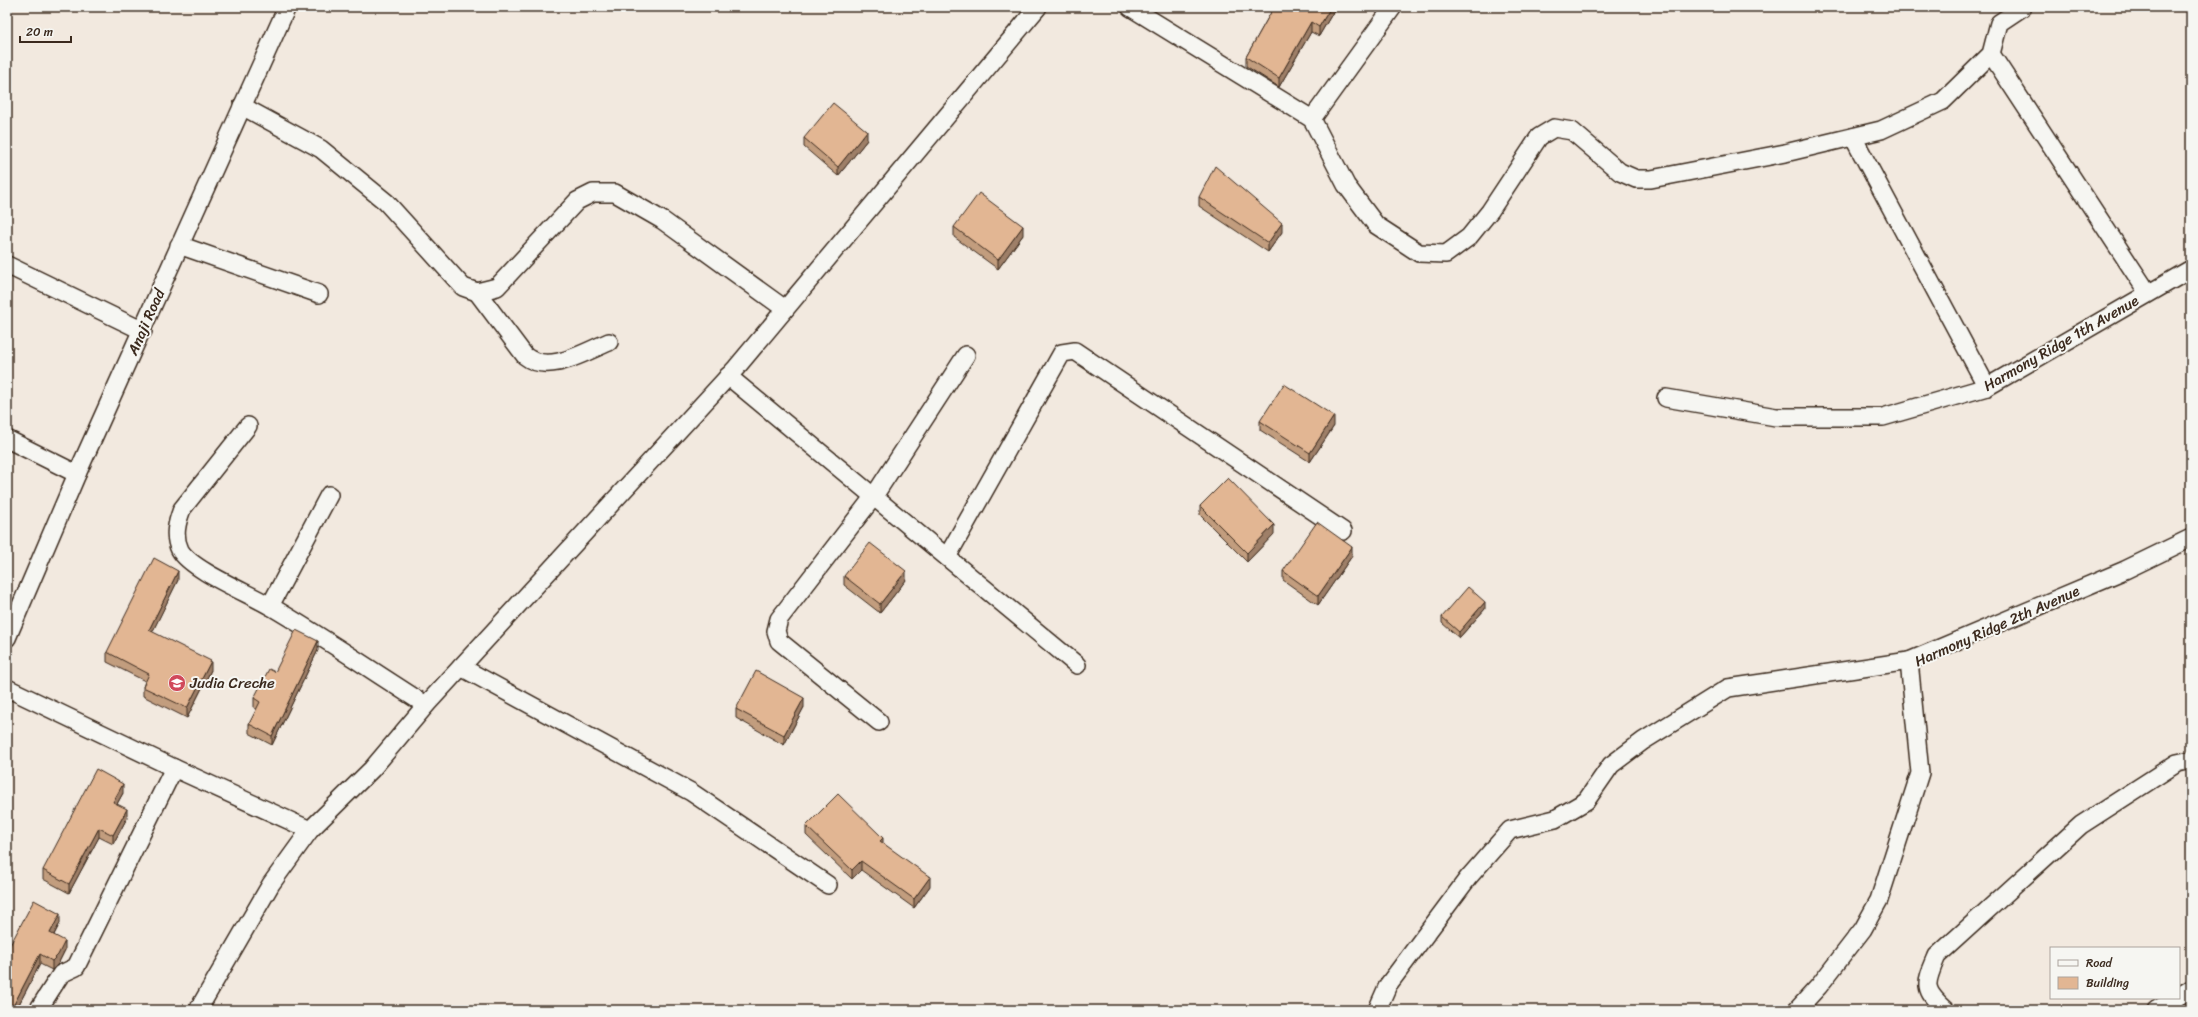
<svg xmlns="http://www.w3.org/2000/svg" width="2198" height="1017" font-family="Sriracha,sans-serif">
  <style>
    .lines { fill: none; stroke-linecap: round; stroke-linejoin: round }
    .minor-casing { stroke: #3b2a1e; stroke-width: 20 }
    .minor { stroke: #f6f6f2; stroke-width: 17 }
    .wall { fill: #c29d7e; stroke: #3b2a1e }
    .shaded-wall { fill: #9e7f67; stroke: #3b2a1e }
    .building { fill: #e2b693; stroke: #3b2a1e }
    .labels { text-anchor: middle; stroke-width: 4; stroke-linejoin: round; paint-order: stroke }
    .street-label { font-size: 15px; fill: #3b2a1e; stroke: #f6f6f2 }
    .poi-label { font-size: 15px; fill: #3b2a1e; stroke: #f6f6f2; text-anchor: start }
  </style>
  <rect width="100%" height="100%" fill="#f2e9df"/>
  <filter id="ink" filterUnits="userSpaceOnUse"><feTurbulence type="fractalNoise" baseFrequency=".025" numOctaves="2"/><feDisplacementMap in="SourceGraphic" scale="8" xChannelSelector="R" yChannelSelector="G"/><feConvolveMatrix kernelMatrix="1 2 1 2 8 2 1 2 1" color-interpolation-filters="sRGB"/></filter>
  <g filter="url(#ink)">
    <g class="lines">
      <defs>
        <g id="minor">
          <path d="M1130,7L1312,119L1393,7"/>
          <path d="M1991,54L2148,293"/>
          <path d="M242,106L321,149L386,202L463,287L477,292L497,287L577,201L593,193H615L662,220L785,309"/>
          <path d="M1312,119L1346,185L1376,225L1419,253L1446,254L1469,237L1490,211L1539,137L1554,128L1572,131L1620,172L1636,179H1651L1785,153L1881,130L1943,101L1991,54L1999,23L2023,7"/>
          <path d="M1853,137L1987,387"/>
          <path d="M179,245L319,294"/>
          <path d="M7,265L143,331"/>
          <path d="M477,292L525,356C549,375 584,352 609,342"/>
          <path d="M728,376L1077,665"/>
          <path d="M1666,398L1776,417H1883L1987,387L2191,269"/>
          <path d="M248,426L182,509C177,522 173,536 180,550C191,570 248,593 270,606C323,637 374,672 426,705"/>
          <path d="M7,439L77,474"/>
          <path d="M947,557L1062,353L1075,351L1343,531"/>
          <path d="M270,606L329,495"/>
          <path d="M7,638L77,474L287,7"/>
          <path d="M461,667L691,792L828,885"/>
          <path d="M7,688L174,768L310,830"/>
          <path d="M879,722L779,641L776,631L779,619L874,496L966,355"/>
          <path d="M2179,996L2191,989"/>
          <path d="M38,1010L61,974L76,967L174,768"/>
          <path d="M198,1010L271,884L310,830L372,769L426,705L736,368L1038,7"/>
          <path d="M1377,1010L1388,985L1468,878L1510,830L1555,819L1586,801L1611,765L1643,741L1728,688L1909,661"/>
          <path d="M1797,1010L1819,986L1863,929L1879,900L1920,773L1909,661L2125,570L2191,538"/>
          <path d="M1946,1010C1922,989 1925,984 1937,956L2081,825L2177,763L2191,760"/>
          <path d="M2156,1010L2176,998"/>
        </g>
      </defs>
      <use href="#minor" class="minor-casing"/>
      <use href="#minor" class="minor"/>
    </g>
    <g class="wall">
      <path d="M1274,7H1336L1319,36L1311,32L1279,87L1246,66V57Z"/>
      <path d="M804,138L867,140L838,176L804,147Z"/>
      <path d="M1199,197L1282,232L1268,252L1199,206Z"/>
      <path d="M954,227L1023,235L998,269L954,237Z"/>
      <path d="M1260,421L1334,426L1310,462L1260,430Z"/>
      <path d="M1200,506L1274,534L1247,562L1200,515Z"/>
      <path d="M1352,556L1318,605L1283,580V571Z"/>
      <path d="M844,576L906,580L880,613L844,585Z"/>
      <path d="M178,580L152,632L211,670L187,718L143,696V687L145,681L107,662V652Z"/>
      <path d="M1485,609L1459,638L1442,623V617Z"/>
      <path d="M318,650L272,745L249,733V724L257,709L254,708V698L275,672Z"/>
      <path d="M804,707L784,745L736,718V709Z"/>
      <path d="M123,793L117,804L127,818L113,844L99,837L69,893L43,879V870Z"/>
      <path d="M806,826L883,843L930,886L914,908L861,870L852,879L806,835Z"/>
      <path d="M60,923L54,935L65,950L58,964L52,970L40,964L16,1010H7V951Z"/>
    </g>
    <g class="shaded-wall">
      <path d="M1331,7H1336L1319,36V27Z"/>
      <path d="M1311,22V32L1279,87V78Z"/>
      <path d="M867,131V140L838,176V167Z"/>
      <path d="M1282,223V232L1268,252V243Z"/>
      <path d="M1023,226V235L998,269V260Z"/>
      <path d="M1334,416V426L1310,462V453Z"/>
      <path d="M1274,525V534L1247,562V553Z"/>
      <path d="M1352,547V556L1318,605V596Z"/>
      <path d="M178,571V580L149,639V630Z"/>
      <path d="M906,571V580L880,613V604Z"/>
      <path d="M1485,602V609L1459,638V632Z"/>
      <path d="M318,641V650L272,745V736Z"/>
      <path d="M211,661V670L187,718V708Z"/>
      <path d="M804,698V707L784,745V735Z"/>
      <path d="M123,784V793L113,811V802Z"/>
      <path d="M127,809V818L113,844V835Z"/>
      <path d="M99,828V837L69,893V884Z"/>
      <path d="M883,838V847L880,841Z"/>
      <path d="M861,861V870L852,879V870Z"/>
      <path d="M930,877V886L914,908V899Z"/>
      <path d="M60,914V923L50,942V933Z"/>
      <path d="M65,941V950L58,964L52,970V961Z"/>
      <path d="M40,954V964L16,1010H12V1008Z"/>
    </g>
    <g class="building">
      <path d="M1274,7H1331L1319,27L1311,22L1279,78L1246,57Z"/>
      <path d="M833,103L867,131L838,167L804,138Z"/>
      <path d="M1215,166L1282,223L1268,243L1199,197Z"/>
      <path d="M979,193L1023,226L998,260L954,227Z"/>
      <path d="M1284,384L1334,416L1310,453L1260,421Z"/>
      <path d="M1228,478L1274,525L1247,553L1200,506Z"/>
      <path d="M1317,522L1352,547L1318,596L1283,571Z"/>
      <path d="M870,543L906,571L880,604L844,576Z"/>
      <path d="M154,558L178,571L149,630L211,661L187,708L143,687L149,674L107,652Z"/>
      <path d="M1468,587L1485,602L1459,632L1442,617Z"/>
      <path d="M296,630L318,641L272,736L249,724L260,702L254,698L269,669L275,672Z"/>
      <path d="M756,671L804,698L784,735L736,709Z"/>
      <path d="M96,769L123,784L113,802L127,809L113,835L99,828L69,884L43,870Z"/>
      <path d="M838,794L883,838L880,841L930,877L914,899L861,861L852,870L806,826Z"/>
      <path d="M34,900L60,914L50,933L65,941L58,955L52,961L40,954L12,1008L7,1005V951Z"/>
    </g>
  </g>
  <defs>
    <symbol id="school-disc" viewBox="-11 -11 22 22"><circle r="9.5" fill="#d1495b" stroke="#f6f6f2"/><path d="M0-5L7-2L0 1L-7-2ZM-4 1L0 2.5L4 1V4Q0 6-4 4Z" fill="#fff"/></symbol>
  </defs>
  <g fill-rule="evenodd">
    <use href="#school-disc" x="167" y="673" width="20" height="20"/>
  </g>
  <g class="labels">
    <g class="street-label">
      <text transform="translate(146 322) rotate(-66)" y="5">Anaji Road</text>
      <text transform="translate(2061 343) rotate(-30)" y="5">Harmony Ridge 1th Avenue</text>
      <text transform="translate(1997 626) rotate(-24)" y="5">Harmony Ridge 2th Avenue</text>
    </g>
    <g class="poi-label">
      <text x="190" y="688">Judia Creche</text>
    </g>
  </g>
  <rect width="2198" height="1017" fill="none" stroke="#f6f6f2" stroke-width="24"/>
  <rect x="12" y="12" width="2174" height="993" fill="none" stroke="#3b2a1e" stroke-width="1.5" filter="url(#ink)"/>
  <rect x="2050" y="947" width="130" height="52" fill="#f6f6f2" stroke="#aba49d"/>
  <rect x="2058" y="960" width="20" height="6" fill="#f6f6f2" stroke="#aba49d"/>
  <text x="2086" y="967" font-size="12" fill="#3b2a1e">Road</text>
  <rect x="2058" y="977" width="20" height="12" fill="#e2b693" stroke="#aba49d"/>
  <text x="2086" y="987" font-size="12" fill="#3b2a1e">Building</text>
  <path d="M20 36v6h51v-6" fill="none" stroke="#3b2a1e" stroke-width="2"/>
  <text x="26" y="36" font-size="12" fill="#3b2a1e" stroke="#f6f6f2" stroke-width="3" paint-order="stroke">20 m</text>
</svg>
